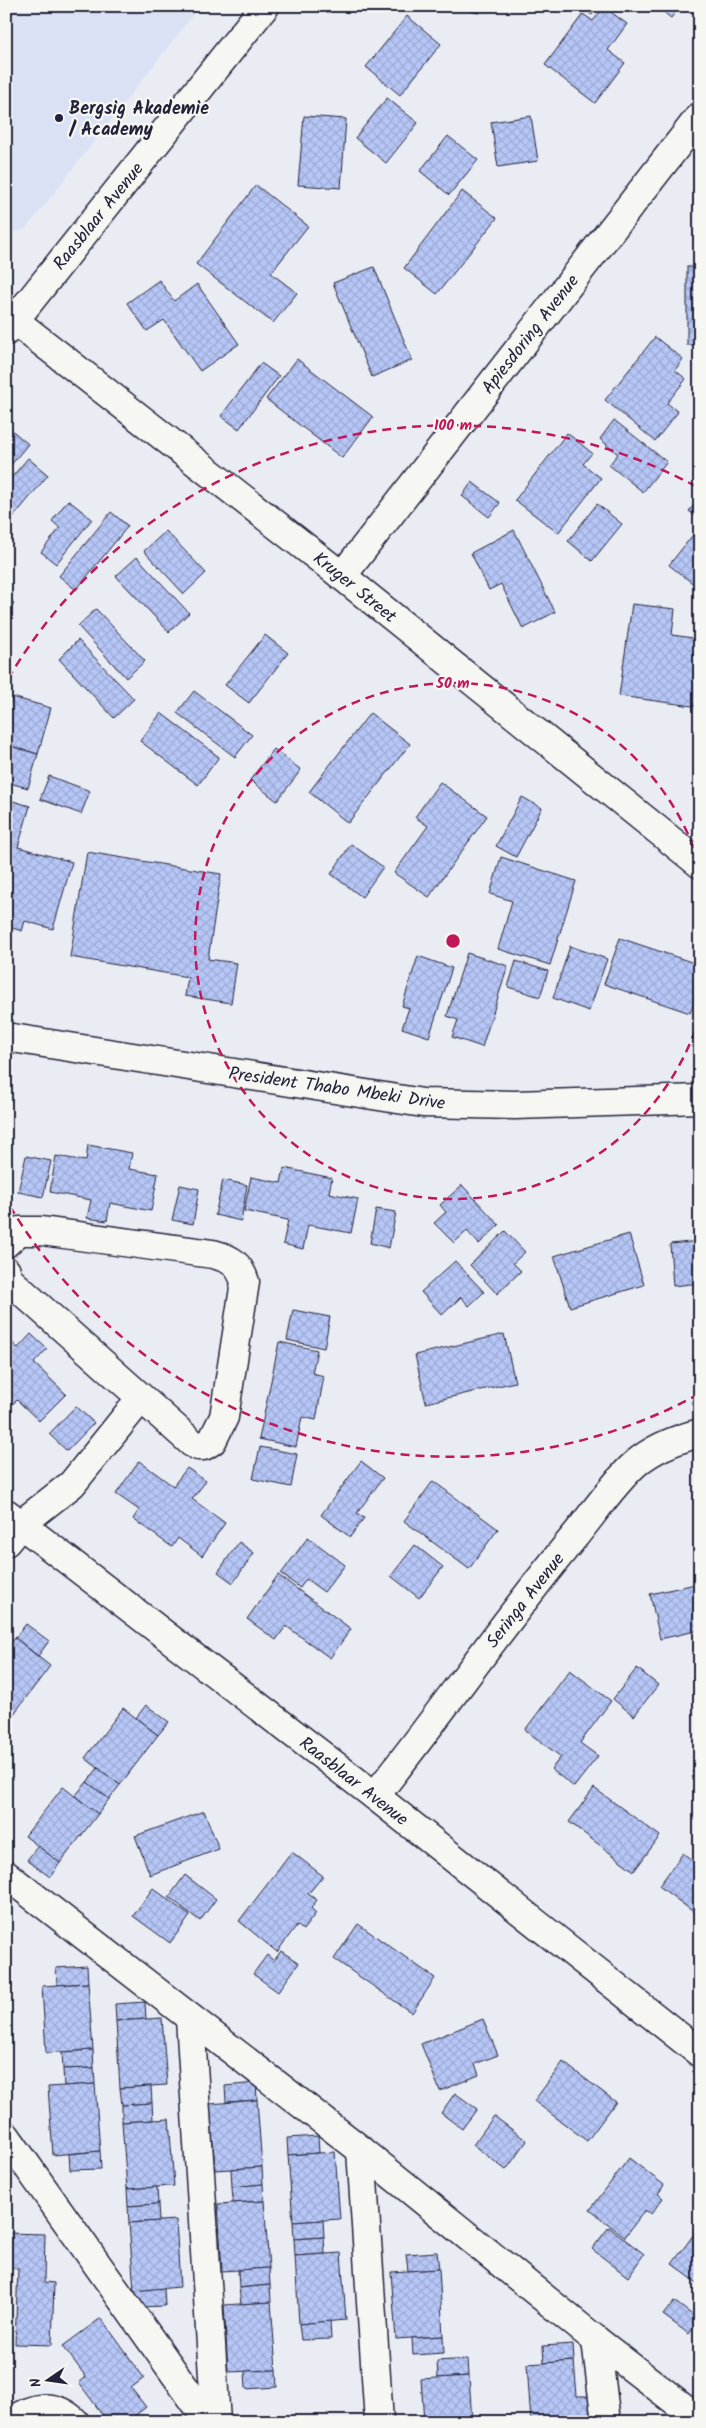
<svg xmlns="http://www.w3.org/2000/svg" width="706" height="2428" font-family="Kalam,sans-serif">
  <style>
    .built { fill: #dae1f4 }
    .building { fill: url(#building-cross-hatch); stroke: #22223b }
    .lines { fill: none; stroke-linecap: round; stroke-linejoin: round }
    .minor-casing { stroke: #22223b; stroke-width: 31 }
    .minor { stroke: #f6f6f2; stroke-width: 28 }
    .ring { fill: none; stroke: #c2185b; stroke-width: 2.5; stroke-dasharray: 9 6 }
    .poi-dot { fill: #22223b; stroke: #f6f6f2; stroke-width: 2 }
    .labels { text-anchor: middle; stroke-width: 4.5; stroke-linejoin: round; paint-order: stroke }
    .poi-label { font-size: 18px; font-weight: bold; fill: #22223b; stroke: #f6f6f2; text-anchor: start }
    .street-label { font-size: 18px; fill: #22223b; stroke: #f6f6f2 }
    .centre { fill: #c2185b; stroke: #f6f6f2; stroke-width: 2.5 }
    .ring-label { font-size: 15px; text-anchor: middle; font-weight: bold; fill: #c2185b; stroke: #f6f6f2; stroke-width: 4.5; stroke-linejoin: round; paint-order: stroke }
  </style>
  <defs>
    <pattern id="building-cross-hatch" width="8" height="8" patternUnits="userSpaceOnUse" patternTransform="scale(1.25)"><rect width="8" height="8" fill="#b6c6f6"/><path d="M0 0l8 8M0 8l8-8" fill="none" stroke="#9caad4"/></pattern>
  </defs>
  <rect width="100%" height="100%" fill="#e9ecf3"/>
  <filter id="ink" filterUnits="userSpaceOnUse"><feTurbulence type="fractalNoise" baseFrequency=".02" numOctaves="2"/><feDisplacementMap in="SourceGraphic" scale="10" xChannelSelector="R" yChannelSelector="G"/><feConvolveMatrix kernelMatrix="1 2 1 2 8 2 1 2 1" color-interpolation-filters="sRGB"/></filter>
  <g filter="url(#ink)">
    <path class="built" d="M6,6H200L25,230L6,233Z"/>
    <g class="building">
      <path d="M446,6H480L479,13Z"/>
      <path d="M580,6H598L592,15Z"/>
      <path d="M656,6H680L671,18Z"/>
      <path d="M604,7L627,24L608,50L625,63L595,103L545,65L583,14L593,21Z"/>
      <path d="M407,16L441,44L400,95L366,67Z"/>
      <path d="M387,98L418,123L386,163L355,138Z"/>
      <path d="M304,116L346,119L341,188L298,185Z"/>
      <path d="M531,116L538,161L498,167L491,122Z"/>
      <path d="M448,136L478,160L449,195L420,171Z"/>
      <path d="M256,185L308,226L271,273L297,293L273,323L196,264Z"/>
      <path d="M462,191L497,218L437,294L404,268Z"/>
      <path d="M374,267L412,360L372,377L333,283Z"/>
      <rect x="687" y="267" width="13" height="78"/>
      <path d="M159,280L174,301L197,284L239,344L200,371L164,320L147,331L127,303Z"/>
      <path d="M655,337L683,359L675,370L686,379L667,403L678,412L655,441L605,400Z"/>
      <path d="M297,359L373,417L342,458L266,399Z"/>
      <path d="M261,363L279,376L239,429L221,416Z"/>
      <path d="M614,420L667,462L643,492L609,465L618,454L600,439Z"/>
      <path d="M7,426L28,444L6,471V426Z"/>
      <path d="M567,433L592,453L583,464L601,478L558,533L515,500Z"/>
      <path d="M28,458L48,475L6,526V484Z"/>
      <path d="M472,482L500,503L489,517L462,496Z"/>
      <path d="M700,498V520L689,511Z"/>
      <path d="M68,500L92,519L56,564L41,552L60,528L52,521Z"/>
      <path d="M597,504L622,524L592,561L568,541Z"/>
      <path d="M111,512L128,526L76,590L59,576Z"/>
      <path d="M700,526V589L669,565Z"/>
      <path d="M514,530L555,612L523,629L501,584L489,590L471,553Z"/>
      <path d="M166,531L206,573L184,594L144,551Z"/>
      <path d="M137,557L189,613L169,632L116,576Z"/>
      <path d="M6,597L14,603L6,613Z"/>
      <path d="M632,604L675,609L672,635L700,639V707L619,696Z"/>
      <path d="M96,609L145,661L126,678L78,626Z"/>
      <path d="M265,635L288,653L249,703L225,685Z"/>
      <path d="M78,640L134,699L114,718L59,659Z"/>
      <path d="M194,691L252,735L235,757L177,713Z"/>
      <path d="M12,697L51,708L38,754L6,745V717Z"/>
      <path d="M161,713L219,757L198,785L140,741Z"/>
      <path d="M370,713L410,744L348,823L309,792Z"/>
      <path d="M6,745L38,754L28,788L6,782Z"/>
      <path d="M274,749L301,770L277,801L250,780Z"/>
      <path d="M49,776L90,791L81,814L40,799Z"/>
      <path d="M440,782L487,816L429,897L394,873L428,826L415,817Z"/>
      <path d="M522,797L542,808L516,857L496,846Z"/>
      <path d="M6,799L30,806L18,847L72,862L53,929L25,921L22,931L6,926Z"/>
      <path d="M351,844L383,867L362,897L331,874Z"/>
      <path d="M87,852L221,874L208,959L237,963L231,1003L185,996L188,977L70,957Z"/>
      <path d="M501,857L576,881L550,965L498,949L512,901L490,894Z"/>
      <path d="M620,938L700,965V985L690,1013L604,984Z"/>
      <path d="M570,946L607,959L589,1011L553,998Z"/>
      <path d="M467,953L508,966L482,1047L452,1037L458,1020L447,1016Z"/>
      <path d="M418,956L452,968L429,1037L402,1028L409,1008L402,1006Z"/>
      <path d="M516,961L548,971L540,997L508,987Z"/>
      <path d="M88,1145L132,1153L129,1169L158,1174L151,1211L110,1203L107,1221L87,1218L91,1200L50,1192L56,1156L86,1161Z"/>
      <path d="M26,1156L51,1161L43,1197L18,1192Z"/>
      <path d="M284,1168L332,1178L329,1193L358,1199L351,1233L308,1225L303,1249L283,1244L288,1220L244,1211L251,1177L281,1183Z"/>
      <path d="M223,1180L247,1185L241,1221L215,1215Z"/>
      <path d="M180,1185L199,1189L193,1224L172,1220Z"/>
      <path d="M462,1185L499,1225L479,1244L467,1231L454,1243L434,1223L446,1212L440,1205Z"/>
      <path d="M376,1209L396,1212L389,1248L370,1243Z"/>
      <path d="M505,1231L525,1252L513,1263L521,1271L497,1294L470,1265Z"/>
      <path d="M629,1234L644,1285L570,1307L554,1256Z"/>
      <path d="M700,1241V1283L673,1286L670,1244Z"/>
      <path d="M455,1261L484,1292L469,1306L461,1297L442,1315L421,1292Z"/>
      <path d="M293,1310L330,1317L324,1348L287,1340Z"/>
      <path d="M31,1334L47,1349L34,1363L66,1394L39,1421L17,1400L8,1408L6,1407V1337L18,1348Z"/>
      <path d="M504,1334L515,1382L426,1403L415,1355Z"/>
      <path d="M279,1342L317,1350L312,1373L324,1376L316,1420L302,1417L296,1447L259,1439Z"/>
      <path d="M76,1406L94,1423L67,1451L49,1434Z"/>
      <path d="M260,1447L297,1454L291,1487L253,1479Z"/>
      <path d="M139,1461L173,1486L187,1468L206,1481L192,1499L225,1523L202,1556L178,1538L172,1547L133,1519L139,1510L116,1494Z"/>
      <path d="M361,1461L383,1478L357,1513L364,1518L350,1537L321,1515Z"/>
      <path d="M433,1481L498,1529L469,1569L404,1521Z"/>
      <path d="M308,1537L345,1565L324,1592L306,1579L300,1588L281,1574Z"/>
      <path d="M239,1542L254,1553L233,1583L218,1572Z"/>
      <path d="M415,1545L443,1567L419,1598L391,1576Z"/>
      <path d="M278,1575L351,1629L330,1658L286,1626L276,1640L247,1619Z"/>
      <path d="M700,1583V1630L660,1639L650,1594Z"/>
      <path d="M26,1624L49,1641L38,1656L15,1638Z"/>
      <path d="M15,1638L50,1666L13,1715L6,1710V1650Z"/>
      <path d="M637,1668L658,1685L634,1716L613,1699Z"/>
      <path d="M570,1670L611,1701L580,1743L598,1756L574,1787L551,1769L561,1757L525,1730Z"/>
      <path d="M146,1705L169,1722L158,1735L136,1718Z"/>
      <path d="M123,1708L158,1735L120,1785L85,1758Z"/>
      <path d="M700,1762V1778L692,1772Z"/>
      <path d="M98,1768L120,1785L109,1799L87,1782Z"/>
      <path d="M87,1782L109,1799L98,1814L75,1796Z"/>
      <path d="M63,1787L98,1814L60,1863L25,1836Z"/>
      <path d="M594,1788L660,1836L634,1871L569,1822Z"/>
      <path d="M204,1811L219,1849L150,1875L135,1836Z"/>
      <path d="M38,1846L60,1863L50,1877L27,1860Z"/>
      <path d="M292,1852L323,1876L308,1894L317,1900L311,1908L316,1913L303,1930L297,1925L277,1952L239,1921Z"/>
      <path d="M683,1853L700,1866V1917L659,1886Z"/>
      <path d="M185,1875L216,1899L200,1921L169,1897Z"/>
      <path d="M153,1888L190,1916L170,1943L133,1916Z"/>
      <path d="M358,1924L435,1978L412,2013L334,1959Z"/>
      <path d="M281,1951L299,1963L278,1992L253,1974L267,1955L274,1961Z"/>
      <path d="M87,1966L88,1983L57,1985L56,1968Z"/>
      <path d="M88,1983L93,2050L46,2053L42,1986Z"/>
      <path d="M145,2002L146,2019L116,2021L115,2004Z"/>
      <path d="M162,2018L167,2085L120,2088L116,2021Z"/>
      <path d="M483,2019L498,2055L475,2064L479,2075L440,2091L421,2044Z"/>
      <path d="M93,2050L94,2068L63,2069L62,2052Z"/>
      <path d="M563,2062L616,2102L587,2141L534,2101Z"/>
      <path d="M94,2068L95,2084L64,2086L63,2069Z"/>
      <path d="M256,2083L257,2100L226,2102L225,2086Z"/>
      <path d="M95,2084L100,2151L53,2155L48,2087Z"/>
      <path d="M151,2086L152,2103L122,2105L120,2088Z"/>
      <path d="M455,2093L477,2109L462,2129L441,2113Z"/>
      <path d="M257,2100L262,2167L215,2170L210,2104Z"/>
      <path d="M152,2103L153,2120L122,2122V2105Z"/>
      <path d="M494,2116L527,2141L506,2170L473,2145Z"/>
      <path d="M169,2119L174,2186L127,2189L122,2122Z"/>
      <path d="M318,2136L319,2153L288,2155L287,2138Z"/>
      <path d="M100,2151L101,2169L70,2170L69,2154Z"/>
      <path d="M335,2152L340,2219L293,2222L288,2155Z"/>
      <path d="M629,2158L664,2185L658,2194L663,2198L651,2214L645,2210L625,2237L590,2210Z"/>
      <path d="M262,2167L263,2184L232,2187L231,2169Z"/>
      <path d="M263,2184L264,2201L233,2203L232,2187Z"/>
      <path d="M157,2187L158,2204L128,2206L127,2189Z"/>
      <path d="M264,2201L269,2268L222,2271L218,2204Z"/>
      <path d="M158,2204L159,2221L129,2223L128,2206Z"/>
      <path d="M176,2220L180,2287L134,2291L129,2223Z"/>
      <path d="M323,2220L324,2237L294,2239L293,2222Z"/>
      <path d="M700,2226V2285L672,2264Z"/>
      <path d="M609,2227L644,2254L628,2277L592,2249Z"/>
      <path d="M6,2233L45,2234L44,2282L54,2283L52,2345L15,2344L18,2269L6,2268Z"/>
      <path d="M324,2237L325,2254L295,2256L294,2239Z"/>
      <path d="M437,2252L439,2269L408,2271L406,2254Z"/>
      <path d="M341,2253L346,2320L299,2324L295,2256Z"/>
      <path d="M269,2268L270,2285L239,2288L238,2270Z"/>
      <path d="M439,2269L443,2336L396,2339L391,2272Z"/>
      <path d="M270,2285L271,2302L241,2304L239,2288Z"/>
      <path d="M164,2288L165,2306L135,2307L134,2291Z"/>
      <path d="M674,2301L699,2320L689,2334L663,2315Z"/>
      <path d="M271,2302L276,2370L228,2372L224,2305Z"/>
      <path d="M101,2318L144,2378L131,2388L146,2407L127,2422H108L79,2383L86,2377L63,2346Z"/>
      <path d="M330,2321L331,2339L301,2340L299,2324Z"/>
      <path d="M443,2336L444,2353L413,2355L412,2338Z"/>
      <path d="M573,2344L574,2361L544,2363L543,2346Z"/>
      <path d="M468,2359L469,2376L438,2378L437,2361Z"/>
      <path d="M574,2361L577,2396H589L590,2422H531L527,2364Z"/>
      <path d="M276,2370L277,2387L246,2389L245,2371Z"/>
      <path d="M469,2376L472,2422H424L421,2379Z"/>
    </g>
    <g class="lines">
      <defs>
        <g id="minor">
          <path d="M6,314L342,576L700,864"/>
          <path d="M6,331L265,6"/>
          <path d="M342,576L700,116"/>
          <path d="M6,1037L423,1103L515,1105L700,1099"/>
          <path d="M6,1243L19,1231H42L213,1254C231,1259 239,1263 245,1282L224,1417L212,1441L204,1446H198L192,1443L8,1279L6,1271"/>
          <path d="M6,1513L375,1796L700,2053"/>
          <path d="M6,1542L21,1524L72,1484L141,1398"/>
          <path d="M375,1796C443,1711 504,1621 574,1537C594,1513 612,1485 635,1464C653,1448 677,1439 700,1433"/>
          <path d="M6,1875L361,2150L596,2340L700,2420"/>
          <path d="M190,2019L216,2422"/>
          <path d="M6,2136L209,2422"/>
          <path d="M361,2150L379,2422"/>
          <path d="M596,2340L606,2422"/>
          <path d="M11,2422C32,2406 55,2402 75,2422"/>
        </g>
      </defs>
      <use href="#minor" class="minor-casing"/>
      <use href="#minor" class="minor"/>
    </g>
  </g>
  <g class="ring">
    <path d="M700 1016A258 258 0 1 1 700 866"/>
    <path d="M699 1394A516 516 0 0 1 8 1203M8 679A516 516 0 0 1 699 488"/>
  </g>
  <circle class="poi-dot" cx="59" cy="118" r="5"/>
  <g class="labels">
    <g class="poi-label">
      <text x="69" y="114">Bergsig Akademie<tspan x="69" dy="21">/ Academy</tspan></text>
    </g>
    <g class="street-label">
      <text transform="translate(98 216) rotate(-51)" y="6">Raasblaar Avenue</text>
      <text transform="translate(530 334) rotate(-52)" y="6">Apiesdoring Avenue</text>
      <text transform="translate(355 587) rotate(39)" y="6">Kruger Street</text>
      <text transform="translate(337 1088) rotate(8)" y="6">President Thabo Mbeki Drive</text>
      <text transform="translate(525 1600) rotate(-52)" y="6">Seringa Avenue</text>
      <text transform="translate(354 1781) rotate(38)" y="6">Raasblaar Avenue</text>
    </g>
  </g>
  <circle cx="453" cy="941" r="8" class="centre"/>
  <g class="ring-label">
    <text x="453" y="430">100 m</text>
    <text x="453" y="688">50 m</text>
  </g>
  <rect width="706" height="2428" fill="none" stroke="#f6f6f2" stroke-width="25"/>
  <rect x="12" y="12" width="681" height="2403" fill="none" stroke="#22223b" stroke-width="2" filter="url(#ink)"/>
  <g transform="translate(48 2380) rotate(257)" stroke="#f6f6f2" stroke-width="4" paint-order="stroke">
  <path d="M0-4L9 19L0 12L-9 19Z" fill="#22223b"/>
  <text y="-8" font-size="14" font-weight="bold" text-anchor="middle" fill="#22223b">N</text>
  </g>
</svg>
